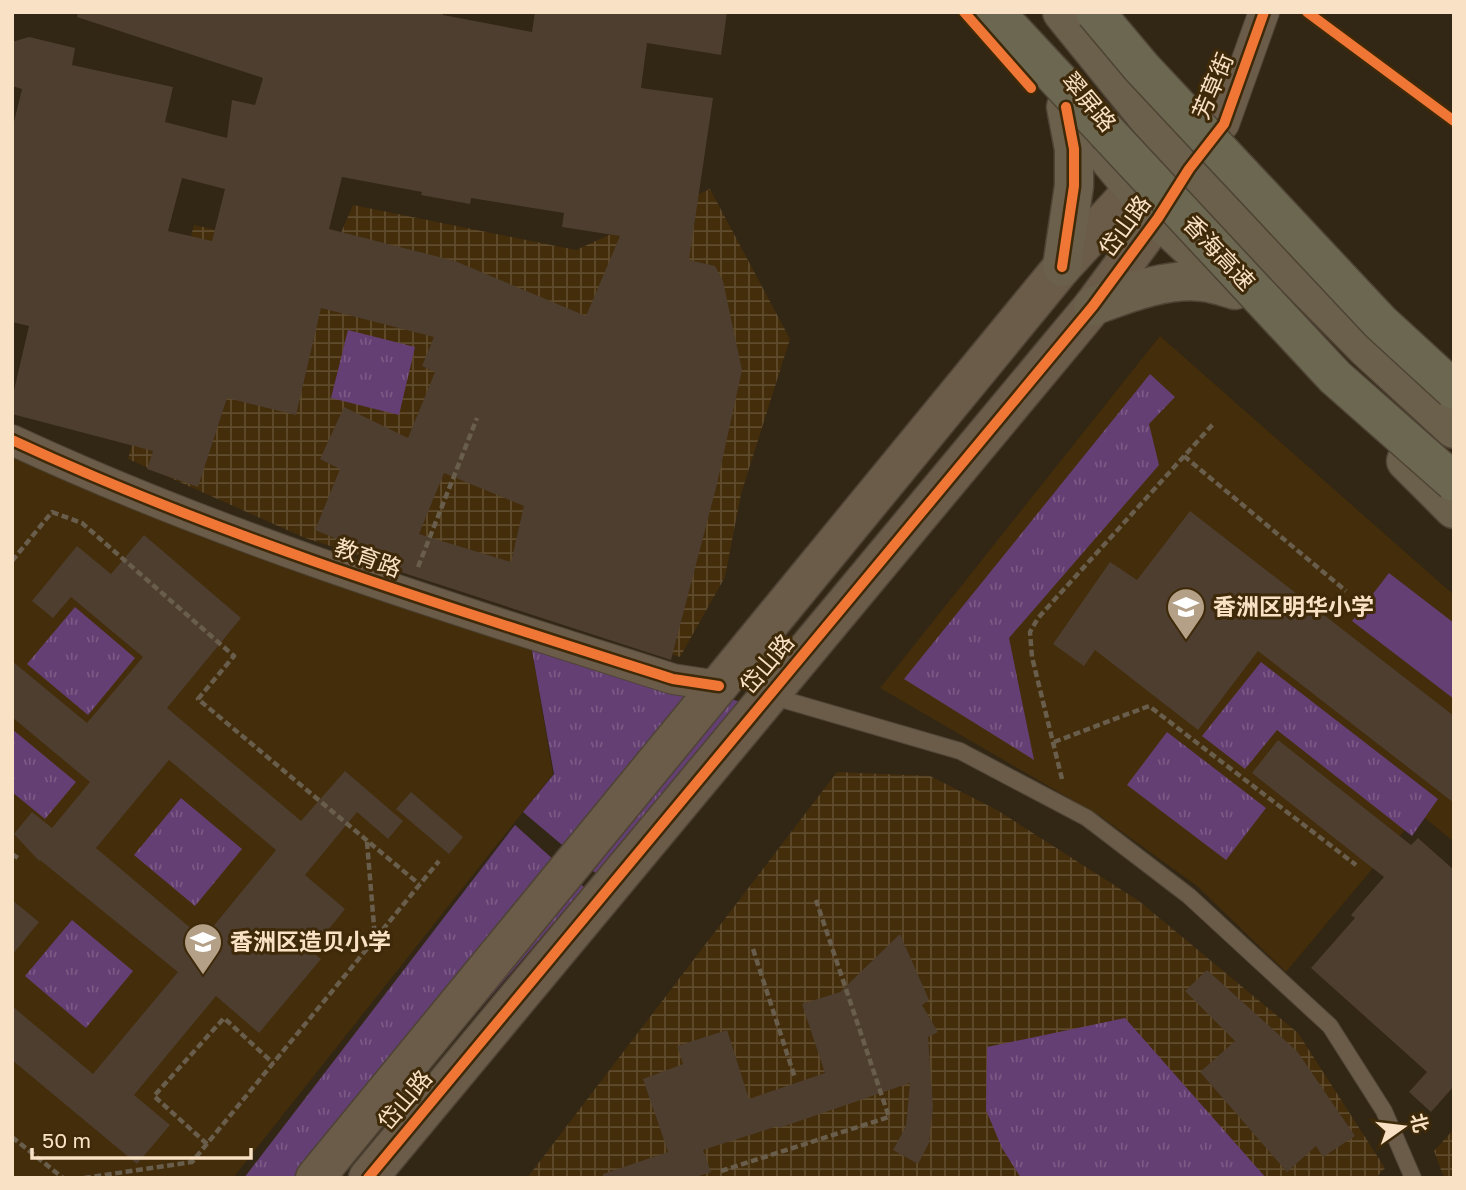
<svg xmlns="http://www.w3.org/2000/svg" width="1466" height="1190" font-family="'Golos Text','Noto Sans SC',sans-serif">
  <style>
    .built { fill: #432d0b }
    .industrial { fill: url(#industrial-grid) }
    .grass { fill: url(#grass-tufts) }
    .pitch { fill: #643f73 }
    .building { fill: #4e3e2f; fill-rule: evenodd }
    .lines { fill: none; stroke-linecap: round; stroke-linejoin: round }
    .service-casing { stroke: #4e4334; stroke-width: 18 }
    .minor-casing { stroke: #4e4334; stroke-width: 32 }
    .tertiary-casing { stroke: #4e4334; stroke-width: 41 }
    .secondary-casing { stroke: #4e4334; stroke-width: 41 }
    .path { stroke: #695d4c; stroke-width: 4.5; stroke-dasharray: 7 3.5; stroke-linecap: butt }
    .service { stroke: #6a5c49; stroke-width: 16 }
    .minor { stroke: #6a5c49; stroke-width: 30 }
    .tertiary { stroke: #6a5c49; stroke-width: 38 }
    .secondary { stroke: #6b604b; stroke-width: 38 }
    .motorway-bridge-casing { stroke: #4e4334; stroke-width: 41; stroke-linecap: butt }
    .motorway-bridge { stroke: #6b6750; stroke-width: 38 }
    .cycleway-casing { stroke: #3e2909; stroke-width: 15 }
    .cycleway { stroke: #f07635; stroke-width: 10 }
    .labels { text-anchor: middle; stroke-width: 6; stroke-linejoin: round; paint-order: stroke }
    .street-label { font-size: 23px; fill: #f9e1c5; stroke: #3e2909 }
    .poi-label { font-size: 23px; font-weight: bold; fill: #f9e1c5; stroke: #3e2909; text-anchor: start }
  </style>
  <defs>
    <pattern id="industrial-grid" width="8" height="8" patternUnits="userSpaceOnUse" patternTransform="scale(1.75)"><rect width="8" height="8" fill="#432d0b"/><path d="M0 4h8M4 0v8" fill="none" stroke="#5f4b2d"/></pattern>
    <pattern id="grass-tufts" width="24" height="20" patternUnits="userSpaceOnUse" patternTransform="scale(1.75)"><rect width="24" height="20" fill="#643f73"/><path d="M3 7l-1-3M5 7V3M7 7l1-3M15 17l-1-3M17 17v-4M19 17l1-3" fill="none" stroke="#7b5a85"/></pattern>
  </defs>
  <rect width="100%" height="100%" fill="#322615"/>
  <g class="built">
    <path d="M1160,336L1454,595V842L1419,813L1286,972L1197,886L1100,816L880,688Z"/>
    <path d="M12,440L529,634L553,774L233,1178H12Z"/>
  </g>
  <g class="industrial">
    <path d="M710,189L790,339L741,494L725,577L680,657L305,538L128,459L194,225L331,256L353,205L576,250Z"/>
    <path d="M837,772L930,776L997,810L1139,901L1298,1033L1385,1168L1376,1178H527Z"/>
    <path d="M1454,1129V1178H1444L1434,1151Z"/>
  </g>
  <g class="grass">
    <path d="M348,330L415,347L399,415L331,398Z"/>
    <path d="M1150,374L1175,397L1149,424L1159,465L1009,638L1034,760L904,679Z"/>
    <path d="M75,607L135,658L88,715L27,664Z"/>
    <path d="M531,645L745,703L599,876L523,812L554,774Z"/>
    <path d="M1261,662L1438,799L1412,836L1277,730L1245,769L1202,736Z"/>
    <path d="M12,729L76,782L45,819L12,792Z"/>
    <path d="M1167,732L1266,808L1226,860L1127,785Z"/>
    <path d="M181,798L242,849L195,906L134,855Z"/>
    <path d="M515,825L584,887L336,1178H244Z"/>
    <path d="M72,920L133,971L86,1028L25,976Z"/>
    <path d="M1125,1018L1266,1178H1021L1002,1148L986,1110L987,1047Z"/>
  </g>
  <path class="pitch" d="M1389,573L1454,623V699L1352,621Z"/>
  <g class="building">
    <path d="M78,12H443V15L532,32L535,12H727L721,55L647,43L641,88L713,98L689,260L715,266L723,281L742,370L717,484L671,660L379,565L382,558L315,530L340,469L320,459L344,407L408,438L435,372L422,366L434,337L321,308L296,415L227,398L198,487L147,469L153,451L12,414V399L29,326L12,322V130L22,89L12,86V42L29,37L75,48L72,65L173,87L165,122L227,138L232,100L255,105L263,78L77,17ZM342,177L422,192L421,195L470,204L471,198L564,213L562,227L620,236L586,316L455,261L329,229ZM182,178L225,189L212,241L168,231ZM444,473L524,506L511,562L419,534Z"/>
    <path d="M1190,511L1454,716V803L1258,651L1198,730L1095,650L1084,666L1053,644L1110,562L1137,580Z"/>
    <path d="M144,535L241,618L167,708L301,821L345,771L403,821L388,839L357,812L305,875L345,909L311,951L321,959L259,1033L216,996L134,1095L170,1125L137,1164L12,1060V1006L93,1074L178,972L40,860L39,861L14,834L32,812L52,828L90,782L12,717V661L87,723L143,657L71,597L53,618L32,601L77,546L111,574ZM169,760L276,850L207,934L204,932L200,936L96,848Z"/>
    <path d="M1278,740L1411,845L1418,838L1454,870V1086L1431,1112L1409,1092L1427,1072L1311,968L1355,918L1351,915L1384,877L1252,773Z"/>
    <path d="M411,792L463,837L449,854L396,809Z"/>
    <path d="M12,900L39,922L12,955Z"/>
    <path d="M900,934L929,1000L922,1005L938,1032L928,1037L933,1107L929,1143L918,1164L893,1150L906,1126L910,1083L779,1128L778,1126L703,1150L711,1172L693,1178H603V1174L668,1152L643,1079L683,1064L677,1046L727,1030L749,1099L825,1073L802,1004L840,992Z"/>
    <path d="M1207,970L1297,1051L1355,1136L1323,1157L1316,1146L1287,1172L1200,1072L1235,1041L1185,991Z"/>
  </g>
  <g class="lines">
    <defs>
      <path id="service" d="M771,696L960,751L1087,818L1189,896L1330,1026L1384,1111L1413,1178"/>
      <g id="minor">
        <path d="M1198,158L1224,124L1264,12"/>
        <path d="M12,440C225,539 450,608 673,679L719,686"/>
      </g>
      <g id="tertiary">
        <path d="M315,1178L1062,267L1157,164"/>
        <path d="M368,1178L1093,306L1158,218L1175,191"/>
      </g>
      <g id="secondary">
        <path d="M1062,12L1189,169L1366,348L1454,429"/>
        <path d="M1109,159L1158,218L1217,273"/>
        <path d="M1062,267L1074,186V149L1066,107"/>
        <path d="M1093,306C1128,293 1165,278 1203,282C1214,283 1225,287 1235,290"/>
        <path d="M1406,461L1454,509"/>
      </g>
    </defs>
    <use href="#service" class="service-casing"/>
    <use href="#minor" class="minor-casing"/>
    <use href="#tertiary" class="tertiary-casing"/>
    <use href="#secondary" class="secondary-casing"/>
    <g class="path">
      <path d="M1184,456L1346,591"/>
      <path d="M12,561L52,512L82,523L234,656L198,699L419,884"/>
      <path d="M418,567L477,418"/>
      <path d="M1054,742L1149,706L1356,865"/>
      <path d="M1062,779L1032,657L1030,632L1038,618L1214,423"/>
      <path d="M367,842L375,938"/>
      <path d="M12,854L18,858"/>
      <path d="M753,949L795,1078"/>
      <path d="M12,1137L63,1178"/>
      <path d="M207,1144L154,1096L224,1018L273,1063"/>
      <path d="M721,1171L889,1117L816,900"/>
      <path d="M84,1178L192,1162L439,861"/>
    </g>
    <use href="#service" class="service"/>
    <use href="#minor" class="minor"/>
    <use href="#tertiary" class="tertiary"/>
    <use href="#secondary" class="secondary"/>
    <defs>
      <g id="motorway-bridge">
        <path d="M995,12L1335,377L1454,482"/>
        <path d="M1095,12L1142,68L1380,322L1454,390"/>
      </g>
    </defs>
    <use href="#motorway-bridge" class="motorway-bridge-casing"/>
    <use href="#motorway-bridge" class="motorway-bridge"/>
    <defs>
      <g id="cycleway">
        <path d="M964,12L1031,88"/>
        <path d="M1307,12L1454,121"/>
        <path d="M1062,267L1074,186V149L1066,107"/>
        <path d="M12,440C225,539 450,608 673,679L719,686"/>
        <path d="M368,1178L1093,306L1158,218L1189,169L1224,124L1264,12"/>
      </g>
    </defs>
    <use href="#cycleway" class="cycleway-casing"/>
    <use href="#cycleway" class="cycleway"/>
  </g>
  <defs>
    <symbol id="school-pin" viewBox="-11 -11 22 30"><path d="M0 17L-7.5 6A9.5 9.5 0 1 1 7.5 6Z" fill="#b3a087" stroke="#3e2909"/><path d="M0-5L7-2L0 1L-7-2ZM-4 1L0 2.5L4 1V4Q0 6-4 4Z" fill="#fff"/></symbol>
  </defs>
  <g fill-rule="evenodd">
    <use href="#school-pin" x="1164" y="585" width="44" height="60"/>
    <use href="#school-pin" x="181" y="920" width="44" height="60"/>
  </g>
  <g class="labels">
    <g class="street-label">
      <text transform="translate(1213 86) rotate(-67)" y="8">芳草街</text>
      <text transform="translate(1089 102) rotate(50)" y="8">翠屏路</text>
      <text transform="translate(1125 226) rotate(-54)" y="8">岱山路</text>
      <text transform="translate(1219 253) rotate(47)" y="8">香海高速</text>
      <text transform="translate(368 558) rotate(20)" y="8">教育路</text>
      <text transform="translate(767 664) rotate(-50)" y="8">岱山路</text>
      <text transform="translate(405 1100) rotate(-50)" y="8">岱山路</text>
    </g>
    <g class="poi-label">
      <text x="1213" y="615">香洲区明华小学</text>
      <text x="230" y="950">香洲区造贝小学</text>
    </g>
  </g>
  <rect width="1466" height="1190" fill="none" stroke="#f9e1c5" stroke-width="28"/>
  <g transform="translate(1403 1127) rotate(76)" stroke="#3e2909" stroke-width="5" paint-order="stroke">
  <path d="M0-5L12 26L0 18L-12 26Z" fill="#f9e1c5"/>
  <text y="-10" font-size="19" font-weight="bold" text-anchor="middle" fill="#f9e1c5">北</text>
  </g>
  <path d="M32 1148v10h219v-10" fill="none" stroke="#f9e1c5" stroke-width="3.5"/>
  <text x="42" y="1148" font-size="21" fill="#f9e1c5" stroke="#3e2909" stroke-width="5" paint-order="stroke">50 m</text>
</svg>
